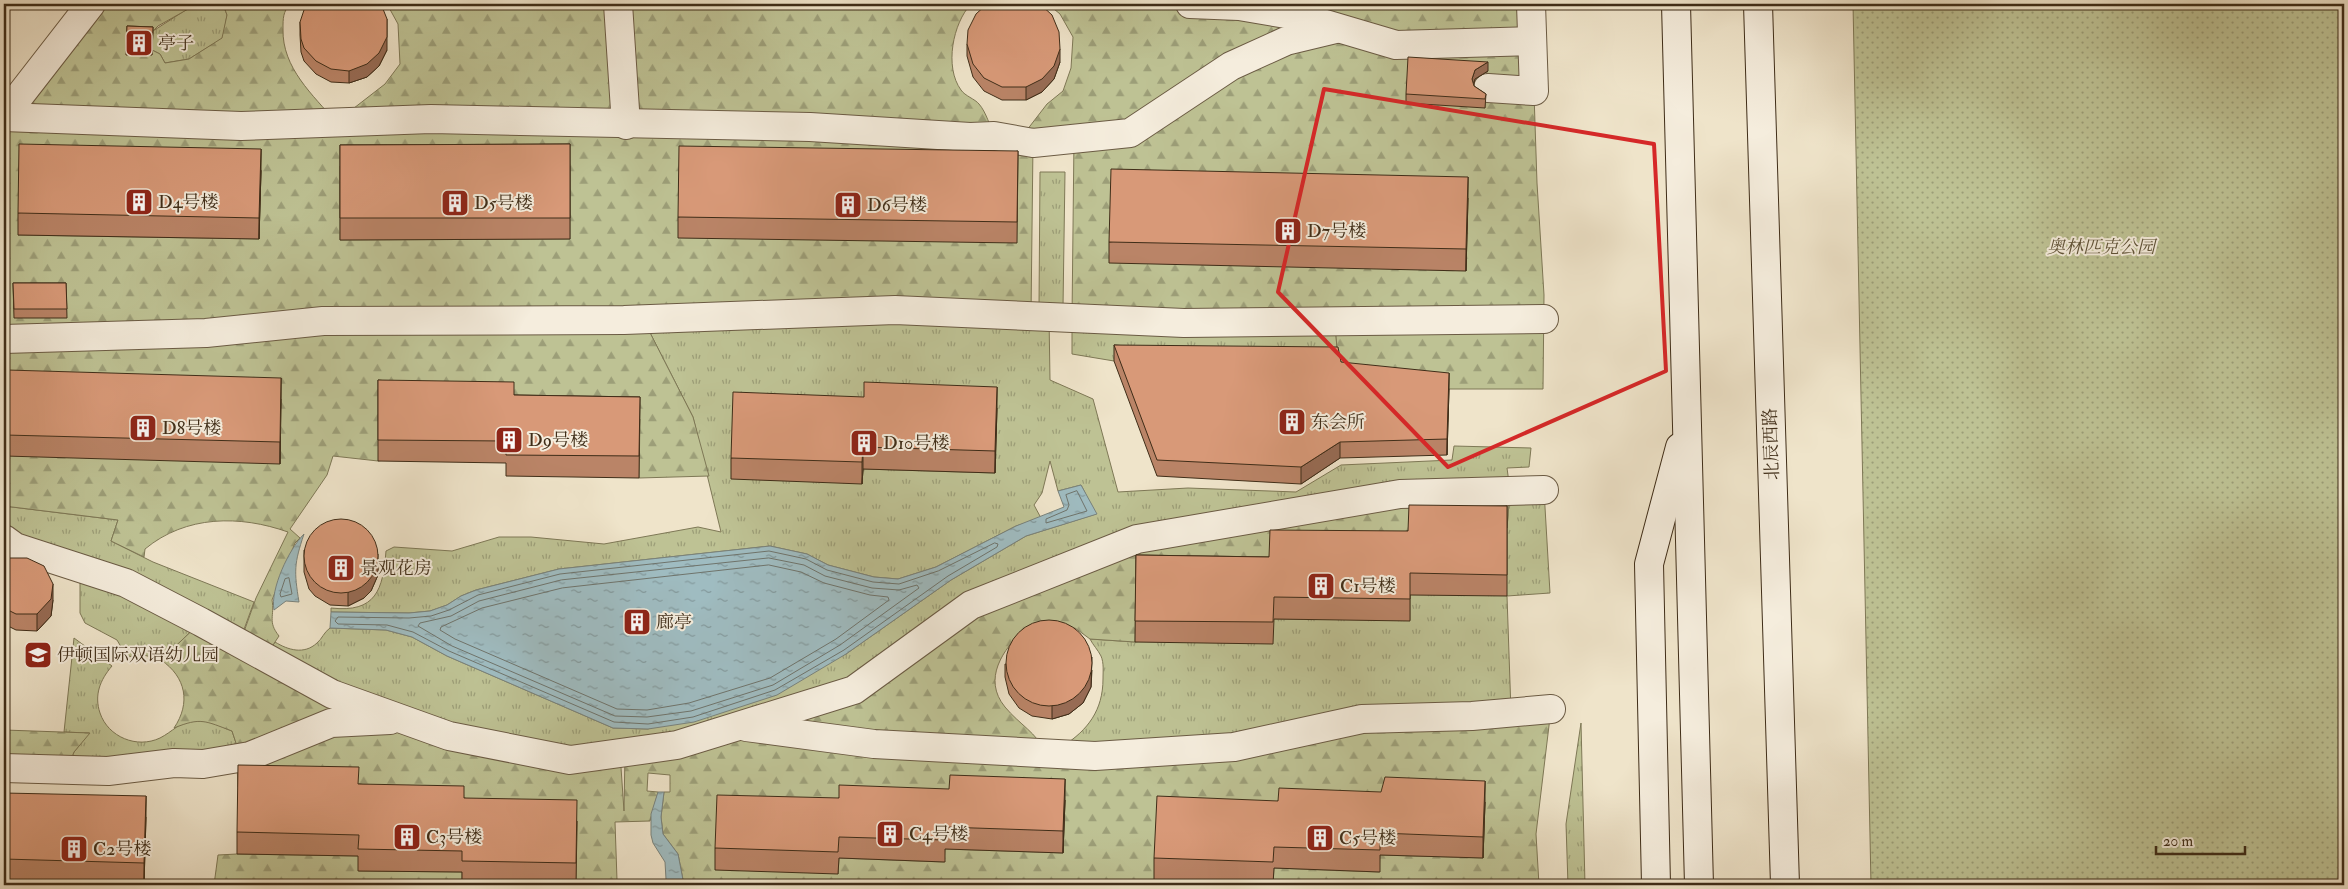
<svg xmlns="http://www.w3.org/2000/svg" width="2348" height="889" font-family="'IM FELL Double Pica','Noto Serif SC',serif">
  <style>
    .grass { fill: url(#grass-tufts); stroke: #7e7856; fill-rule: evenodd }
    .forest { fill: url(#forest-firs); stroke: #7e7856; fill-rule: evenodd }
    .park { fill: url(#park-dots); stroke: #7e7856 }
    .water { fill: url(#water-ripples); stroke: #79837d }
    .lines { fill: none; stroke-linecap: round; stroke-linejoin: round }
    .shore { stroke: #6f746c; stroke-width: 1 }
    .street-casing { stroke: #6b5b44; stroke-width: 30 }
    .secondary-casing { stroke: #3f2d18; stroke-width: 30 }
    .street { stroke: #f5eddd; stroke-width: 28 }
    .secondary { stroke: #f5eddd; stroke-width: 28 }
    .wall { fill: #ba8467; stroke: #3f2d18 }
    .shaded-wall { fill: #976b54; stroke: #3f2d18 }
    .building { fill: #d89978; stroke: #3f2d18 }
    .marked { fill: none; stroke: #d62828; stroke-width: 4; stroke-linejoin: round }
    .labels { text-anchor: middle; stroke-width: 4; stroke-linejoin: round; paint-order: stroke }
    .poi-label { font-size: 18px; fill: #3f2d18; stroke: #f5eddd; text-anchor: start }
    .park-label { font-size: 18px; font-style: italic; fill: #5f5237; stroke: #f5eddd }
    .street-label { font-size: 18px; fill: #3f2d18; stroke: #f5eddd }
  </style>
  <defs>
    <pattern id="grass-tufts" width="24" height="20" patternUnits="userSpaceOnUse" patternTransform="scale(1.25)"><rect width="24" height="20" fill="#bec294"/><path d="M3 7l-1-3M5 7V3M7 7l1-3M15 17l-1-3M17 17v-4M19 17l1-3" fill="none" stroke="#9c9e78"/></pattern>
    <pattern id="forest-firs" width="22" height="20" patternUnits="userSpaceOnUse" patternTransform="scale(1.25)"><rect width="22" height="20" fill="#bec294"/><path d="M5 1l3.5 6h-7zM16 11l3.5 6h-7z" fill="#9c9e78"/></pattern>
    <pattern id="park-dots" width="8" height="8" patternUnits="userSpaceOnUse" patternTransform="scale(1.25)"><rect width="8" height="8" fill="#bec294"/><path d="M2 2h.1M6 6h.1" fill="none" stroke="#9c9e78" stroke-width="1.8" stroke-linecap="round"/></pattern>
    <pattern id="water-ripples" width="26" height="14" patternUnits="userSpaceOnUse" patternTransform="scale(1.25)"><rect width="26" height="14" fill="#9fbcc1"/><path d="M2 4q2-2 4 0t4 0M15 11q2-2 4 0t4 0" fill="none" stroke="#83999c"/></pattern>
  </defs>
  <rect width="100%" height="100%" fill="#efe4ca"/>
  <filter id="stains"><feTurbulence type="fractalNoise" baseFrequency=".004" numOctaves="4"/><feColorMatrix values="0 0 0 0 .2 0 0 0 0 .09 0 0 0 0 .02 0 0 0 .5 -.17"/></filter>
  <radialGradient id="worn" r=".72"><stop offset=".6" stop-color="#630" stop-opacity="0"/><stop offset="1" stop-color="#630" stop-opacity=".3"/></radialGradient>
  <g class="grass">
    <path d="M195,4H223L227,15L223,38L189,59L165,63L160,54L152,50L153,31Z"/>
    <path d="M1040,172H1065L1063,307H1039Z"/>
    <path d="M1049,317L1050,380L1093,399L1118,492L1188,488L1296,492L1341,465L1452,460L1454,446L1531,448L1529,467L1507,468L1510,490H1544L1550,593L1507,596L1511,712L1234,747L1063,746C1088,730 1103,710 1103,679C1103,671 1104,663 1101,656C1098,650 1093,645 1090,639L1135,642L1274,619L1410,620V595L1507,528L1510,491L1400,494L854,690L620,753L449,736L265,657L275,642C288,650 304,655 317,643C322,639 324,632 330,628L386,630L412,637L447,656L613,728L648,729L846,654L951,580L1026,536L1096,514L1081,485L1058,491L1050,461L1042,493L1034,505L1041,518L1016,526L936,567L898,579L874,577L828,565L807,554L770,546L559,569L476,590L461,596L447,605L430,611L409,613L331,612V608C376,613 383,590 386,551L394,547L452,551L499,537H531L604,544L698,527L721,532L693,417L643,319ZM865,404L995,473L863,469L862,484Z"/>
    <path d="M1072,318L1335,321L1338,363L1114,361L1072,354Z"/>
    <path d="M4,506L118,520L111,541L153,562L254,602L239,643L201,622L161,660L144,655L127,657L117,640L85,623L80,613V583L87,571L4,539Z"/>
    <path d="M74,638L112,666C100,680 94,695 100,713C108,737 137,749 160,738C172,732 181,721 194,720C206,718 221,727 232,731L236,743L235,758L67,769L74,752L89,733L64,732Z"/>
    <path d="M1581,723L1585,885H1568L1566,824Z"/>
  </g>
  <g class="forest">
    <path d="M91,4H197L158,26L153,31H127L152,55V50L160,54L165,63L189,59L222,38L227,15L223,4H290C283,12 283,18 283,29C282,68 313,95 336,122L385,84L400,64L398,24L387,4H971C953,23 944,67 961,90C965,96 975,99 979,104C986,112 990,126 994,136L1020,139L1047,104L1063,91L1071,68L1073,37L1060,14L1048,4H1531L1537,183L1544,295L1543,389H1449L1338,363L1335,322L1072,318L1074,138L1033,143L1031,316L643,319L693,417L709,476L639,478L640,419L378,461L333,456L327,475L290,529L300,538L295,543L272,600C275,616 267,621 279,636L265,657L449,736L620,753L624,811L625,752L854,690L971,605L1137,539L1510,491L1507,528L1408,553L1269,578L1136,576L1135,642L1090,639L1075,628L1025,629C1003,649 982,679 1005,707C1020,725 1036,732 1046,753L1551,709L1536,834L1539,885H684L678,854L663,834L661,817L664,792H670V775L648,773L647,791L658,792L650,821L615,822L617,880L605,881V885H214L218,855L237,854L359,856V871L462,872V882L576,884L577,821L238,787L236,743L232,731C205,721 201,717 174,728C191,703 186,677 161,660L201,622L240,643L256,598L288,532C240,515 186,515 145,549L144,557L111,541L118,520L4,506V116ZM1408,66L1487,71L1485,108ZM340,166H570V239L340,240ZM261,171L259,239L18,235ZM1065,800L1063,853L945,849L944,862L839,858L838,874L840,807ZM1485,802L1483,858L1380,855L1379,872L1274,868L1273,884L1155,880Z"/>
    <path d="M4,730L90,733L74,752L67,769L4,768Z"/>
  </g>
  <path class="park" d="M1853,4H2344V885H1871Z"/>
  <g class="water">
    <path d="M1081,485L1097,514L1026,536L951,580L846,654L777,695L694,722L648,729L613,728L447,656L412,637L386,630L330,628L331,612L409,613L430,611L447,605L461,596L476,590L559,569L770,546L807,554L828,565L874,577L898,579L936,567L1016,526L1064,507L1058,491Z"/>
    <path d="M304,534C294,564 294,571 299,602L286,601L274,610C270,589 289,549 304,534Z"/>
    <path d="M658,792H664L661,817L663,834L678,854L684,885H669L666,879L665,862L653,843L651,835V814Z"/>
  </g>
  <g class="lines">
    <g class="shore">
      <path d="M1077,491L1087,511L1046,523V519L1067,510L1069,505L1066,495Z"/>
      <path d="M995,543L998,544L997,547L948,576L844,650L775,690L693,717L648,724L614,722L449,651L413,632L387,625L338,624L335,621L338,617L409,618L431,616L449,610L478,595L560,574L769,551L806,559L827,570L873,582L899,584L938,571Z"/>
      <path d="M769,558L804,565L825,576L872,588L899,590L917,585L919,588L840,645L773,685L691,711L647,717L615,716L452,646L418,626L420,623L451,616L479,601L561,580Z"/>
      <path d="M769,565L801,572L824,583L870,595L888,597L889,600L836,639L770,678L689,703L647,710L617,709L455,639L440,630L441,627L482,608L562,588Z"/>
      <path d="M289,578L292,594L281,597L280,594L285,579Z"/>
    </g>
    <defs>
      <g id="street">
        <path d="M618,4L626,125"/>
        <path d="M1190,4L1239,6L1298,16L1396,45L1532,41"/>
        <path d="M1488,88L1534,91L1531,4"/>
        <path d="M4,116L91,4"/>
        <path d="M4,117L241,126L431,119L810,127L970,137L994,136L1033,143L1130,133L1231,66L1286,41L1336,29"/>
        <path d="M4,339L206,333L323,321L624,320L895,310L1184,323L1544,319"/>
        <path d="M4,539L15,547L126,583L201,622L332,694L449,736L570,760L677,745L854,690L971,605L1137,539L1400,494L1544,490"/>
        <path d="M746,727L874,744L1095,756L1234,747L1362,719L1472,716L1551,709"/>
        <path d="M4,768L108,771L174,763L203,764L250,756L331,723L390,720"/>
      </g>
      <g id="secondary">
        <path d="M1676,4L1699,885"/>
        <path d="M1758,4L1785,885"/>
        <path d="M1656,885L1649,564L1680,447"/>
      </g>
    </defs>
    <use href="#street" class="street-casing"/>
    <use href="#secondary" class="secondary-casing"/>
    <use href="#street" class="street"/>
    <use href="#secondary" class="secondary"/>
  </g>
  <g class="wall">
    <path d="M300,22L387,50L379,66L367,77L349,83L331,82L316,74L304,61L301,52L300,35Z"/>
    <path d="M127,26L153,27L152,55H126Z"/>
    <path d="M967,44L1060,62L1054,79L1042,92L1026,100H1002L984,91L973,77L967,56Z"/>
    <path d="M1488,71L1475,79L1474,84V86L1486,94L1485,108L1406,103V94Z"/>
    <path d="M570,144V239L340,240V145Z"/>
    <path d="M1018,151L1017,243L678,238V217Z"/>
    <path d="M261,170L259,239L18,235V213Z"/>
    <path d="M1468,198L1466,271L1109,263V242Z"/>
    <path d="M13,283H66L67,318H14Z"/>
    <path d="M1114,345L1341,362L1449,389L1447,455L1340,458L1301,484L1157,476L1114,361Z"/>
    <path d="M378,380L514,395L640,397L639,478L506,476V463L378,461Z"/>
    <path d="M281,399L280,464L5,456V435Z"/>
    <path d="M997,408L995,473L863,469L862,484L731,479V458Z"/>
    <path d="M1507,506V596L1410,595V621L1274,619L1273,644L1135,642L1136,555L1269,557L1408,531Z"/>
    <path d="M304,550L378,566V575L371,591L364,598L348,606L330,605L315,596L309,589L304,572Z"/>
    <path d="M4,559L53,600L51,616L37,631L16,630L4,624Z"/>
    <path d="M1005,664L1092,670L1091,687L1083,703L1069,714L1052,719L1032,716L1019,708L1009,694L1005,677Z"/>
    <path d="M359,784L464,798L577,821L576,884L462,882V872L358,871V856L237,854V832Z"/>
    <path d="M4,793L146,817L144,884L4,881Z"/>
    <path d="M839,798L1065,800L1063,853L945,849V862L839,858L838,874L715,870V848Z"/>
    <path d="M1278,801L1485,802L1483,858L1380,855V872L1274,868L1273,884L1154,880V858Z"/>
  </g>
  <g class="shaded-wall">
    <path d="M387,19V50L379,66L367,77L349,83V71Z"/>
    <path d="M1060,49V62L1054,79L1042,92L1026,100V87Z"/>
    <path d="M1488,62V71L1475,79L1472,87V79L1475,70Z"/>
    <path d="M261,149V170L259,239V218Z"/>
    <path d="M1468,177V198L1466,271V249Z"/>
    <path d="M1449,373V389L1447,455V439Z"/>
    <path d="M281,378V399L280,464V442Z"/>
    <path d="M997,387V408L995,473V451Z"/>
    <path d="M1340,442V458L1301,484V467Z"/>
    <path d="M863,447V469L862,484V462Z"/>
    <path d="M378,554V575L371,591L364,598L348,606V593Z"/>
    <path d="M53,584V600L51,616L37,631V614Z"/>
    <path d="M1092,657L1091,687L1083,703L1069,714L1052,719V706Z"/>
    <path d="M1065,779V800L1063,853V831Z"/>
    <path d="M1485,781V802L1483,858V837Z"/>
    <path d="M146,796V817L144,884V863Z"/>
  </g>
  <g class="building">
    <path d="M306,4H381L387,19V37L379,53L367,64L349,71L331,69L316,61L304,48L301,39L300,22Z"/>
    <path d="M987,4H1040L1052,15L1059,32L1060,49L1054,66L1042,79L1026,87H1002L984,78L973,64L967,44L968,30L976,14Z"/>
    <path d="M127,26L153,27L152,51L126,50Z"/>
    <path d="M1408,57L1488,62L1475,70L1472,79L1474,86L1486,94L1485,99L1406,94Z"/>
    <path d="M19,144L261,149L259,218L18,213Z"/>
    <path d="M570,144V218H340V145Z"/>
    <path d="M679,146L1018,151L1017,222L678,217Z"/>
    <path d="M1111,169L1468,177L1466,249L1109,242Z"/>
    <path d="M13,283H66L67,309H14Z"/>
    <path d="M1114,345L1338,347L1341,362L1449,373L1447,439L1340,442L1301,467L1157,460Z"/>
    <path d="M7,370L281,378L280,442L5,435Z"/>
    <path d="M378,380L514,382V395L640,397L639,456L506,455V441L378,440Z"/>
    <path d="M864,382L997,387L995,451L863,447L862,462L731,458L733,392L864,397Z"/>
    <path d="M1409,505L1507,506V575L1410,573V599L1274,597L1273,622L1135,621L1136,555L1269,557L1270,530L1408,531Z"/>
    <circle cx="341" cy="556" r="37"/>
    <path d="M8,558H27L44,566L53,584L51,599L37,614H16L4,608V559Z"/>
    <circle cx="1049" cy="663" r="43"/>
    <path d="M238,765L359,767L358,784L464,786V798L577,800L576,863L462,861V851L358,849L359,835L237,832Z"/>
    <path d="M950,775L1065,779L1063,831L945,827V840L839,837L838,852L715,848L717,795L839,798V785L949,789Z"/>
    <path d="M1385,777L1485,781L1483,837L1380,833V850L1274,847L1273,862L1154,858L1157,796L1278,801L1279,788L1381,792Z"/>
    <path d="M4,793L146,796L144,863L4,859Z"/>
  </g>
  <path class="marked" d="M1324,89L1654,144L1666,371L1448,467L1278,292Z"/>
  <defs>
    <symbol id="building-square" viewBox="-11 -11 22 22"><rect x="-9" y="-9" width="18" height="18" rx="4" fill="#8f2418" stroke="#f5eddd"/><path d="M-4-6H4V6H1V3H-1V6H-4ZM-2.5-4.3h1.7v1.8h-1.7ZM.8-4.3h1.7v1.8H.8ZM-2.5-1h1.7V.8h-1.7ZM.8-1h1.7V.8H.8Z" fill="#fff"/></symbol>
    <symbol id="school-square" viewBox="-11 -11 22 22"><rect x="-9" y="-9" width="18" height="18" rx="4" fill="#8f2418" stroke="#f5eddd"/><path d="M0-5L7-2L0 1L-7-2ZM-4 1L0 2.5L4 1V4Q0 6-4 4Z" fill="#fff"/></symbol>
  </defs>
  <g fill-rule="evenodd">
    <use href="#building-square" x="123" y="27" width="32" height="32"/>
    <use href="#building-square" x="123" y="186" width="32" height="32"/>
    <use href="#building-square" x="439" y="187" width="32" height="32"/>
    <use href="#building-square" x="832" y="189" width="32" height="32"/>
    <use href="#building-square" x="1272" y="215" width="32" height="32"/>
    <use href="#building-square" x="1276" y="406" width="32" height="32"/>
    <use href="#building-square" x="127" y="412" width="32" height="32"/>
    <use href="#building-square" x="493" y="424" width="32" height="32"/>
    <use href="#building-square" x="848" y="427" width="32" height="32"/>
    <use href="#building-square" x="325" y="552" width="32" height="32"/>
    <use href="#building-square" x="1305" y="570" width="32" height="32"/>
    <use href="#building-square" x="621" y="606" width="32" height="32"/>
    <use href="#school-square" x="22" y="639" width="32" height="32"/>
    <use href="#building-square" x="874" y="818" width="32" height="32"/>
    <use href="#building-square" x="391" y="821" width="32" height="32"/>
    <use href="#building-square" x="1304" y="822" width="32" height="32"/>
    <use href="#building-square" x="58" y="833" width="32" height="32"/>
  </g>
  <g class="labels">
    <g class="poi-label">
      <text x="158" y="49">亭子</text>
      <text x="158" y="208">D4号楼</text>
      <text x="474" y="209">D5号楼</text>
      <text x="867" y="211">D6号楼</text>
      <text x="1307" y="237">D7号楼</text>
      <text x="1311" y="428">东会所</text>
      <text x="162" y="434">D8号楼</text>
      <text x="528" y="446">D9号楼</text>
      <text x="883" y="449">D10号楼</text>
      <text x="360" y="574">景观花房</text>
      <text x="1340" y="592">C1号楼</text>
      <text x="656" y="628">廊亭</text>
      <text x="57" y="661">伊顿国际双语幼儿园</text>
      <text x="909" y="840">C4号楼</text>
      <text x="426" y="843">C3号楼</text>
      <text x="1339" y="844">C5号楼</text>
      <text x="93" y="855">C2号楼</text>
    </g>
    <g class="park-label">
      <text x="2101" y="253">奥林匹克公园</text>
    </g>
    <g class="street-label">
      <text transform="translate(1771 444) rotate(-92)" y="6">北辰西路</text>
    </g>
  </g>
  <rect width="2348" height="889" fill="none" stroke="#efe4ca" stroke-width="20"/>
  <rect x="5" y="5" width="2338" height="879" fill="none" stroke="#3f2d18" stroke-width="2.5"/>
  <rect x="10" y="10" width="2328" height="869" fill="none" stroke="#3f2d18"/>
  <path d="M2156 846v8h89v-8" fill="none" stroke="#3f2d18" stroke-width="2.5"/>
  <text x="2163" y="846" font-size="15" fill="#3f2d18" stroke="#f5eddd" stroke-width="4" paint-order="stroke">20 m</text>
  <rect width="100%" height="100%" filter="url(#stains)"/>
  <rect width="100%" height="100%" fill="url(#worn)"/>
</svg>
